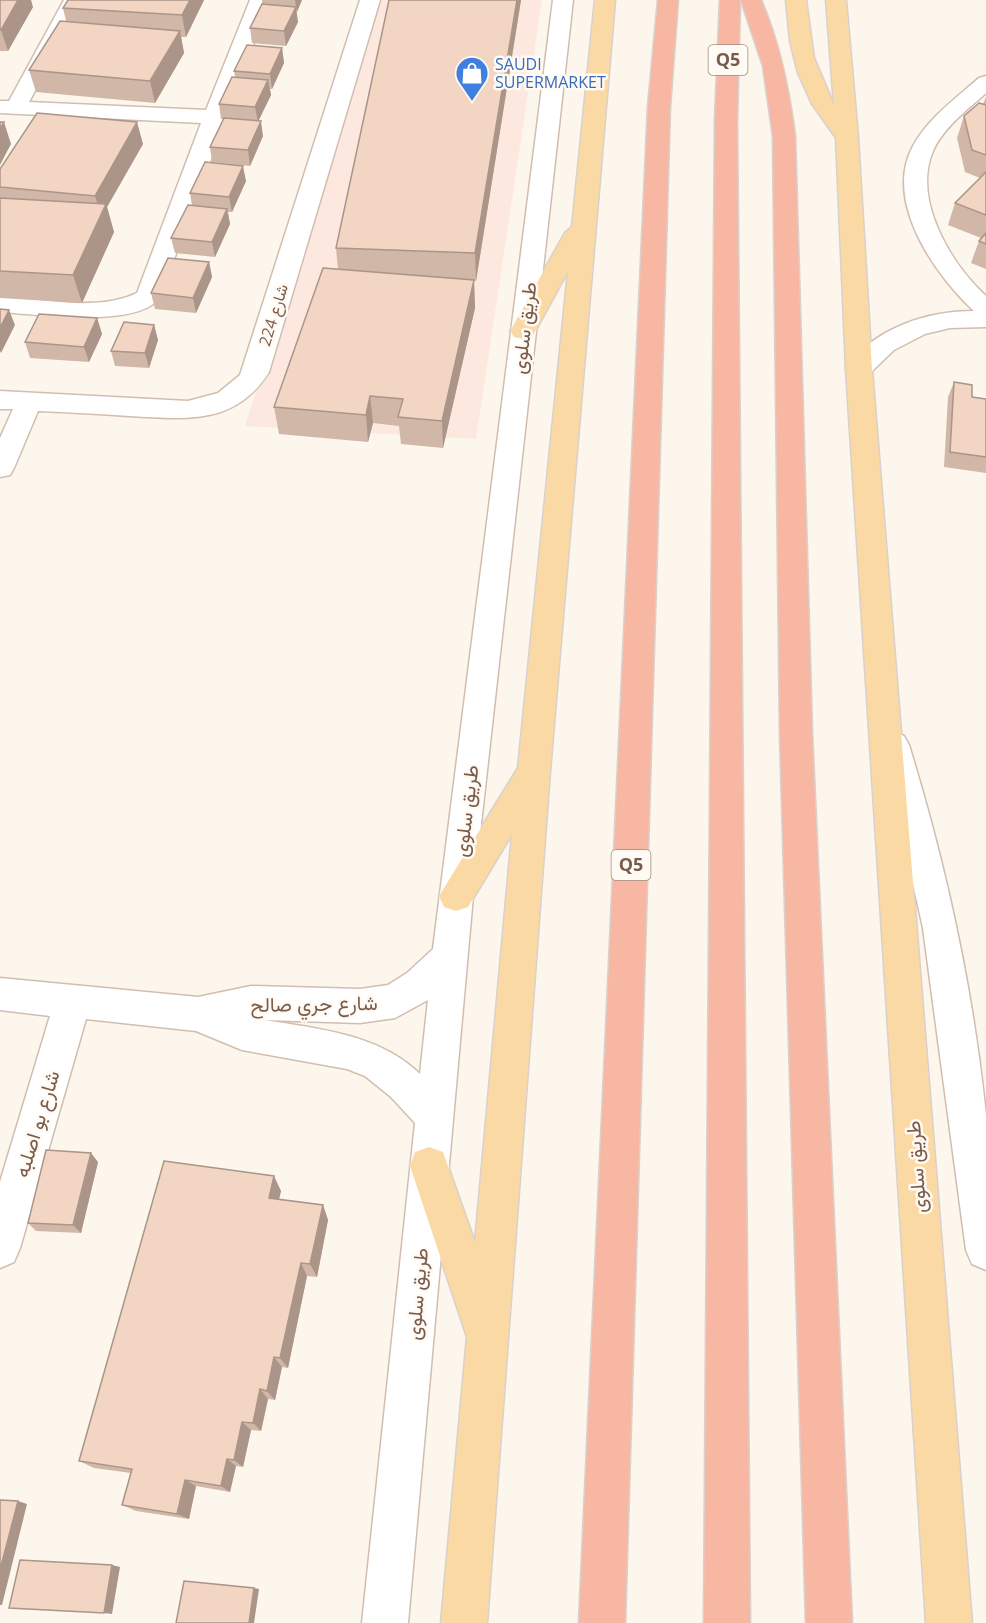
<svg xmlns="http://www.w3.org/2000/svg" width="986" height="1623" font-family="'Open Sans',Vazirmatn,sans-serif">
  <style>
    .commercial { fill: #fde8e0 }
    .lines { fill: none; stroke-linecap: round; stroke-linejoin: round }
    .minor-casing { stroke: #d1beb0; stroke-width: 3 }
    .major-casing { stroke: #dad1cd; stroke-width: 3 }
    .highway-casing { stroke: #dad1cd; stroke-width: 3 }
    .minor { fill: #fff; fill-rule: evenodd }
    .major { fill: #fbd9a5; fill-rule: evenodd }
    .highway { fill: #f7b7a3; fill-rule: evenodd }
    .wall { fill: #d1b7a8 }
    .shaded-wall { fill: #aa9588 }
    .building { fill: #f3d5c3; stroke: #aa9588; stroke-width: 1.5 }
    .labels { text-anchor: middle; stroke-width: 5; stroke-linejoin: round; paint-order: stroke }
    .far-shop-label { font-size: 16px; fill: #366cbe; stroke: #fffaf3; text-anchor: start }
    .far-street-label { font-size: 16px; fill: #7a5c4d; stroke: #fffaf3 }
    .shield { fill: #fffaf3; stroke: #a28b7f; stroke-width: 1.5 }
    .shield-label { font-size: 18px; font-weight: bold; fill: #7a5c4d }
    .street-label { font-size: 20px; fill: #7a5c4d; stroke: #fffaf3 }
  </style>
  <rect width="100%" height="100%" fill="#fdf6ec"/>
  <path class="commercial" d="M379,0H542L476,439L245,426Z"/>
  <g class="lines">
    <defs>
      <g id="minor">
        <path d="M64,0H84L29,102L206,110L250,0H270L160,297C139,329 35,314 0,312V296C44,299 97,312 137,293L201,123L0,113V101H9Z"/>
        <path d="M360,0H380L269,372C235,426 186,419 130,416C99,414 69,412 38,411L14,468L10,475L0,477V438L13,409H0V391L188,401L218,393L240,375Z"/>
        <path d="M553,0H573L473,896L408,1623H362L415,1123L391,1097L365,1076L347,1069L242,1050L196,1031L86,1019L20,1248L14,1262L0,1268V1182L50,1016L0,1010V978L198,997L251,986L360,989L388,985L407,973L433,949ZM428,1000L420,1074C379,1034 319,1029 265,1020L360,1023L395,1018Z"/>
        <path d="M986,76V93C967,110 943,128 933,151C912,200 951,264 986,296V327L950,328L925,334L894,350L868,375L859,377L850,375L846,369C873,328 927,311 974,311C936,276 884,203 912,148C927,119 955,99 979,78Z"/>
        <path d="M893,732L904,736L909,745C946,865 973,989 986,1115C986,1164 986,1221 986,1270L972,1264L966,1250L923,928L900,825L877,745L882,736Z"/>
      </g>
      <g id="major">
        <path d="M595,0H615L550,771L487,1623H441L467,1337L410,1166L415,1152L429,1147L443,1152L475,1243L512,834L468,907L456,911L444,907L439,896L518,768L568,271L532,337L523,339L514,337L510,331L565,233L572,227Z"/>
        <path d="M786,0H806L814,58L834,105L826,0H846L858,137L872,369L972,1623H926L846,369L836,138L812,104L798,73L790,41Z"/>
      </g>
      <g id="highway">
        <path d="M658,0H678L670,107L625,1623H579L648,107Z"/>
        <path d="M720,0H740L737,121L750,1623H704L715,121Z"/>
        <path d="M741,0H761C780,44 789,89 795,136L812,733L852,1623H806L780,733L773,136L763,66Z"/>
      </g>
    </defs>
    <use href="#minor" class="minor-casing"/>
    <use href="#major" class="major-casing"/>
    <use href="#highway" class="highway-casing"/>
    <use href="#minor" class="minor"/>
    <use href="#major" class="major"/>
    <use href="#highway" class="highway"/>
  </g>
  <g class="wall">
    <path d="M0,0L33,7L8,51H0Z"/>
    <path d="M68,0H204L186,37H181L184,53L155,103L36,92L29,70L66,21L63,8Z"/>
    <path d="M262,0H302L296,12L298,22L286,46L252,43L250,28L262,4Z"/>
    <path d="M521,0L476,281H474L475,308L443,448L401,444L399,426L373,423L368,442L279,434L274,407L338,269L336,248Z"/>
    <path d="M282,48L284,63L272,89H270L271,95L258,121L263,136L250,166L212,162L210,147L223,119H221L219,104L235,77L234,71Z"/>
    <path d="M986,97V269L971,263L979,241L981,238L948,225L955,203L980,178L965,172L957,138L964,116L983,104Z"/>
    <path d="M143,144L107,207L114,232L82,303L0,298V169Z"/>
    <path d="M246,181L232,212H228L230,224L215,257L175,253L171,238L192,206L190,193Z"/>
    <path d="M209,262L212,277L196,313L155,309L151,293Z"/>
    <path d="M97,318L102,334L89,362L30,358L25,342Z"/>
    <path d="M154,325L158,340L149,368L115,366L111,351Z"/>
    <path d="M954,382L972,397L986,399V473L944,467L948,397Z"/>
    <path d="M98,1162L81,1233L36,1231L28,1223Z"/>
    <path d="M281,1191L279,1199L323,1205L328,1220L317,1277L307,1276L288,1368L282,1367L275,1400L268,1399L261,1431L251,1430L243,1467L236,1466L230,1492L196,1486L189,1519L136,1511L122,1505L131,1473L94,1468L79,1461Z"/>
  </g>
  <g class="shaded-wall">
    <path d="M18,0H31L33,7L8,51L1,30Z"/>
    <path d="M190,0H204L186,37L182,15Z"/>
    <path d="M295,0H302L297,12Z"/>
    <path d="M517,0H521L476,281L475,253Z"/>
    <path d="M296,7L298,22L286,46L284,31Z"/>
    <path d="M180,31L184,53L155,103L150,81Z"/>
    <path d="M282,48L284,63L272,89L270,74Z"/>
    <path d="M268,80L271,95L258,122L255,107Z"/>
    <path d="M261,121L263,136L250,166L248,150Z"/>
    <path d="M4,122L11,144L0,165V129Z"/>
    <path d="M137,122L143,144L107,207L114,232L82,303L73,275L101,216L95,196Z"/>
    <path d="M243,166L246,181L232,212L229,197Z"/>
    <path d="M227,209L230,224L215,257L212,242Z"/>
    <path d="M209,262L212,277L196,313L193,298Z"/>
    <path d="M474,280L475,308L443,448L442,421Z"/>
    <path d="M9,310L15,325L1,353L0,351V328Z"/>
    <path d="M97,318L102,334L89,362L84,347Z"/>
    <path d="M154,325L158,340L149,368L145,353Z"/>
    <path d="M370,396L373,423L368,442L366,415Z"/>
    <path d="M91,1153L98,1162L81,1233L73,1225Z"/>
    <path d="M274,1176L281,1191L276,1212L269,1198Z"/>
    <path d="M323,1205L328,1220L317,1277L310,1264Z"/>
    <path d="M301,1263L307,1276L288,1368L280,1358Z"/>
    <path d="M274,1357L282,1367L275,1400L267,1391Z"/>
    <path d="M260,1389L268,1399L261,1431L253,1423Z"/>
    <path d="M242,1422L251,1430L243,1467L234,1460Z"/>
    <path d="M227,1459L236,1466L230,1492L221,1486Z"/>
    <path d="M185,1480L196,1486L189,1519L177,1514Z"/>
    <path d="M18,1501L27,1504L2,1605H0V1570Z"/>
    <path d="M112,1565L120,1567L112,1614L104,1613Z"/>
    <path d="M254,1588L259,1589L254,1623H249Z"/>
  </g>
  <g class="building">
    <path d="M0,0H18L1,30H0Z"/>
    <path d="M68,0H190L182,15L63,8Z"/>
    <path d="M389,0H517L475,253L336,248Z"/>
    <path d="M262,4L296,7L284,31L250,28Z"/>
    <path d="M60,21L180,31L150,81L29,70Z"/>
    <path d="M247,45L282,48L270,74L234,71Z"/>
    <path d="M232,77L268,80L255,107L219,104Z"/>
    <path d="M979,103L986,105V155L972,150L964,116Z"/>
    <path d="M37,113L137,122L95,196L0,187V169Z"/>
    <path d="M224,118L261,121L248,150L210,147Z"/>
    <path d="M0,122H4L0,129Z"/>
    <path d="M205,162L243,166L229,197L190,193Z"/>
    <path d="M986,172V215L955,203Z"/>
    <path d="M0,198L106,204L73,275L0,271Z"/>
    <path d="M188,205L227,209L212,242L171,238Z"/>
    <path d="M986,233V244L979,241Z"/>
    <path d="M168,258L209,262L193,298L151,293Z"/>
    <path d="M323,268L474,280L442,421L398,417L403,399L370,396L366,415L274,407Z"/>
    <path d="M0,309L9,310L0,328Z"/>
    <path d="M39,314L97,318L84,347L25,342Z"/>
    <path d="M124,322L154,325L145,353L111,351Z"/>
    <path d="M954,382L972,385V397L986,399V457L950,452Z"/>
    <path d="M46,1150L91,1153L73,1225L28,1223Z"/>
    <path d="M164,1161L274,1176L269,1198L323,1205L310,1264L301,1263L280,1358L274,1357L267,1391L260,1389L253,1423L242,1422L234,1460L227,1459L221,1486L185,1480L177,1514L122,1505L132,1469L79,1461Z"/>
    <path d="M0,1500L18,1501L0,1570Z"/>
    <path d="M20,1560L112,1565L104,1613L9,1608Z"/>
    <path d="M184,1581L254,1588L249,1623H176Z"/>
  </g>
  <defs>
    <symbol id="shop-pin" viewBox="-11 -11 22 30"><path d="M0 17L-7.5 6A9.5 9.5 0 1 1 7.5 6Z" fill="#3f7fe0" stroke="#fffaf3"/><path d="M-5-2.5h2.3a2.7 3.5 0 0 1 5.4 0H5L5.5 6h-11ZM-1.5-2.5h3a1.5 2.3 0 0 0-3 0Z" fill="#fff"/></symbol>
  </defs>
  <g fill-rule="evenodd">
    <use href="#shop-pin" x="453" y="54" width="38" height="52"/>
  </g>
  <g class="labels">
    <g class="far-shop-label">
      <text x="495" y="70">SAUDI<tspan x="495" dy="18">SUPERMARKET</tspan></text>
    </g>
    <g class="far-street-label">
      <text transform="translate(273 315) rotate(-73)" y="6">شارع 224</text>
    </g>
    <g class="shield">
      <rect x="708.5" y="45" width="39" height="30" rx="4.5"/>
      <rect x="611.5" y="850" width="39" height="30" rx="4.5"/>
    </g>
    <g class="shield-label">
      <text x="728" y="66">Q5</text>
      <text x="631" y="871">Q5</text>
    </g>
    <g class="street-label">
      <text transform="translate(524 328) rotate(-83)" y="7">طريق سلوى</text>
      <text transform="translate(466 811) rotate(-83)" y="7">طريق سلوى</text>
      <text transform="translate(314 1004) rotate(-1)" y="7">شارع جري صالح</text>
      <text transform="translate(37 1124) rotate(-73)" y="7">شارع بو اصلبه</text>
      <text transform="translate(916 1167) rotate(-94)" y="7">طريق سلوى</text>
      <text transform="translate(417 1294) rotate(-85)" y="7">طريق سلوى</text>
    </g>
  </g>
</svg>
